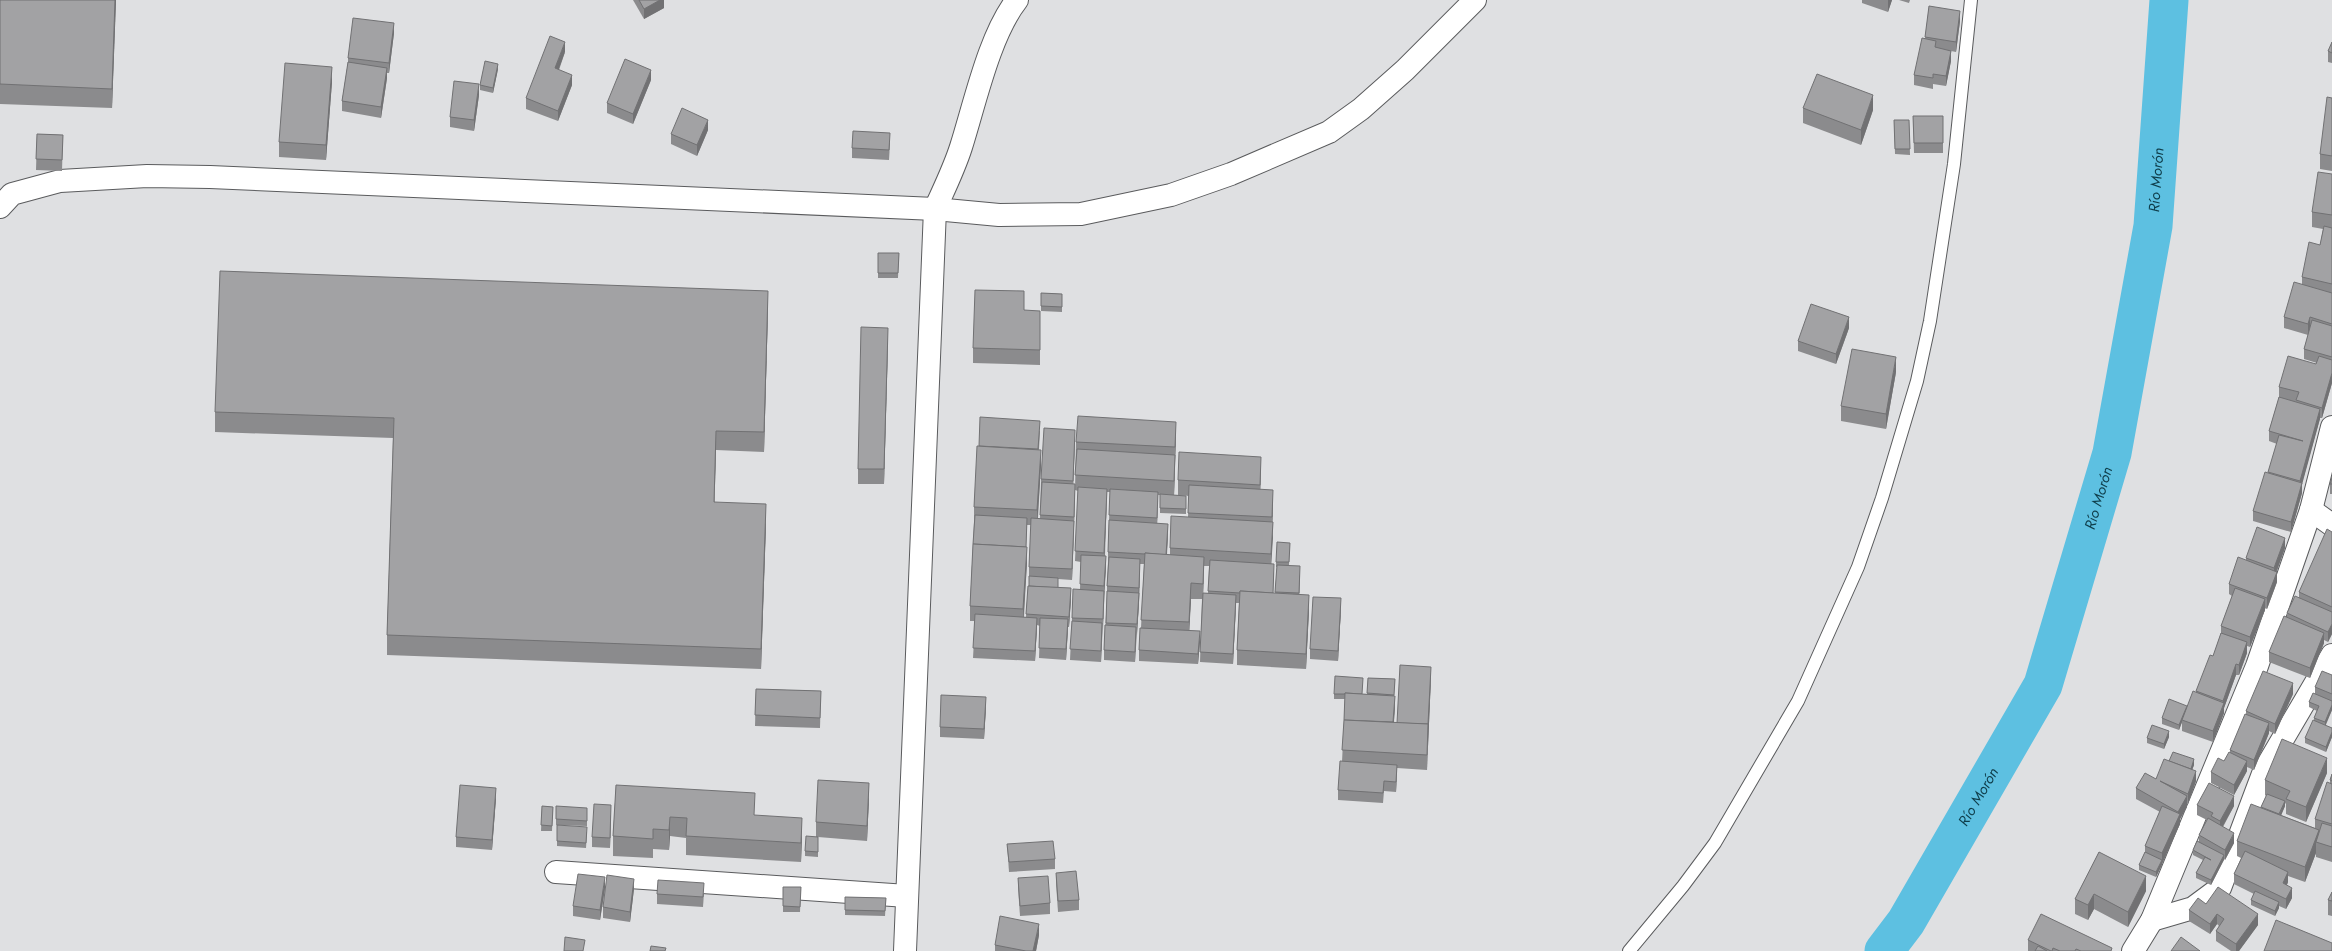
<svg xmlns="http://www.w3.org/2000/svg" width="2332" height="951" font-family="Jost,sans-serif">
  <style>
    .lines { fill: none; stroke-linecap: round; stroke-linejoin: round }
    .river { stroke: #5dc0e1; stroke-width: 39 }
    .lane-casing { stroke: #5a5b5d; stroke-width: 14 }
    .street-casing { stroke: #5a5b5d; stroke-width: 24 }
    .lane { stroke: #fff; stroke-width: 12 }
    .street { stroke: #fff; stroke-width: 22 }
    .wall { fill: #8b8b8d; fill-rule: evenodd }
    .shaded-wall { fill: #717173 }
    .building { fill: #a2a2a4; stroke: #717173 }
    .labels { text-anchor: middle; stroke-width: 3; stroke-linejoin: round; paint-order: stroke }
    .water-label { font-size: 15px; font-style: italic; fill: #0f3d4a; stroke: #dfe0e2 }
  </style>
  <rect width="100%" height="100%" fill="#dfe0e2"/>
  <g class="lines">
    <path class="river" id="s1" d="M1884,951L1906,922L2043,685L2112,453L2153,226L2169,0"/>
    <defs>
      <path id="lane" d="M1629,951L1683,886L1715,843L1798,701L1858,567L1882,498L1917,381L1930,321L1954,164L1971,0"/>
      <g id="street">
        <path d="M0,207L12,194L60,181L147,176L210,177L935,209L999,215L1081,214L1171,195L1231,174L1329,132L1361,109L1405,70L1475,0"/>
        <path d="M2311,510L2332,525"/>
        <path d="M556,872L907,896"/>
        <path d="M2152,920L2193,908L2220,888L2264,771L2332,655"/>
        <path d="M905,951L935,209C944,189 954,169 961,147C975,103 989,36 1017,0"/>
        <path d="M2133,951L2152,920L2257,666L2311,510L2332,427"/>
      </g>
    </defs>
    <use href="#lane" class="lane-casing"/>
    <use href="#street" class="street-casing"/>
    <use href="#lane" class="lane"/>
    <use href="#street" class="street"/>
  </g>
  <g class="wall">
    <path d="M0,0H116L112,108L0,104Z"/>
    <path d="M633,0H664V8L644,19Z"/>
    <path d="M1862,0H1892L1888,12L1862,3Z"/>
    <path d="M1899,0H1910L1909,3Z"/>
    <path d="M1929,6L1960,21L1956,52L1951,51V61L1946,86L1933,84V89L1914,85V75L1925,39Z"/>
    <path d="M394,33L389,73H387V78L381,118L342,111V101L348,62V58Z"/>
    <path d="M2332,42V63L2328,62V51Z"/>
    <path d="M565,52L559,70L572,85L558,121L526,109V98Z"/>
    <path d="M498,69L493,93L480,90V85Z"/>
    <path d="M651,80L633,124L607,113V103Z"/>
    <path d="M332,82L326,160L279,157V142Z"/>
    <path d="M479,95L474,131L450,127V117Z"/>
    <path d="M2332,98V171L2320,169V154Z"/>
    <path d="M1803,108L1873,110L1861,145L1803,123Z"/>
    <path d="M1913,116H1943V153H1914Z"/>
    <path d="M1894,120H1909L1910,155L1895,154Z"/>
    <path d="M708,130L697,156L671,144V134Z"/>
    <path d="M37,134L63,135L62,171L36,170Z"/>
    <path d="M890,143L889,160L852,158V148Z"/>
    <path d="M2332,174V383L2322,418H2320L2302,483V493L2291,532L2253,521V511L2268,473L2277,444L2269,441V431L2279,397V387L2316,364L2317,363L2304,359V349L2308,335L2284,328V317L2302,284V277L2320,245L2323,229L2312,227V212Z"/>
    <path d="M878,253H899L898,278H878Z"/>
    <path d="M1041,293L1062,294V312L1041,311Z"/>
    <path d="M768,310L764,452L716,450L714,502L766,524L761,669L387,655V635L393,438L215,432V412Z"/>
    <path d="M1024,310L1040,326V365L973,363V348Z"/>
    <path d="M1849,328L1836,364L1798,351V341Z"/>
    <path d="M888,343L884,484H858V469Z"/>
    <path d="M1896,372L1886,429L1841,421V406Z"/>
    <path d="M1040,431L1039,449L1041,465L1038,518L1040,519L1041,479L1075,440L1073,484L1075,495L1072,580L1058,579V588L1071,599L1069,627H1068L1066,660L1039,658L1040,626L1037,625L1035,661L973,658L975,621H970V606L974,522V507L979,446ZM1027,525H1031L1029,567V586H1028L1026,617H1024L1027,562L1026,547Z"/>
    <path d="M1176,437L1174,495L1186,496V514L1160,513V495H1158L1157,523L1168,534L1167,555H1170V548L1188,517L1189,496L1178,495V480L1261,472L1260,489L1273,505L1271,563L1274,574L1273,593H1275L1277,567H1276V562L1290,543L1289,565L1300,576L1299,594L1309,610L1306,669L1237,665V650L1239,603H1236L1233,664L1200,662L1202,599H1191L1189,631L1200,641L1198,664L1139,661V650L1141,628L1144,564H1140L1139,603L1135,662L1104,660V650L1107,597V586L1108,562V552L1110,492H1107L1105,556L1106,566L1101,662L1070,660L1072,618L1080,589L1081,562L1075,561L1078,491L1075,490L1076,442ZM1204,566H1209L1208,593H1203Z"/>
    <path d="M2332,477V494H2330V484Z"/>
    <path d="M2332,532V634L2328,642L2324,640V643L2310,678L2269,662V652L2287,618V613L2299,598V592Z"/>
    <path d="M2285,548L2277,571V582L2267,609L2265,608V610L2250,647L2247,646V653L2239,675H2236L2224,708V713L2213,742L2182,731V722L2179,730L2162,724V718L2187,709L2196,693V691L2213,656L2221,633V626L2232,596L2229,594V584L2246,560V558Z"/>
    <path d="M1341,609L1338,661L1310,659V649Z"/>
    <path d="M2332,675V710L2325,725L2332,728V737L2326,752L2305,743V738L2314,721V718L2317,711L2309,707V702L2315,694V687Z"/>
    <path d="M1431,677L1427,770L1397,768L1396,792L1384,791L1383,803L1338,800V790L1342,762L1345,699H1334V694H1367L1368,678L1395,679L1394,696L1395,706L1394,722L1397,723Z"/>
    <path d="M756,689L821,691L820,728L755,726Z"/>
    <path d="M2293,694L2275,734L2269,731V733L2254,770L2247,767V771L2234,795L2211,783V772L2224,761L2230,753V750L2246,714V711Z"/>
    <path d="M986,707L984,739L940,737V727Z"/>
    <path d="M2169,737L2164,749L2147,743V738Z"/>
    <path d="M2169,761L2194,765L2192,770L2196,781L2188,804H2187V807L2180,819V824L2156,877L2139,870V865L2145,852V846L2160,812L2136,799V788L2156,779Z"/>
    <path d="M2327,773L2306,822L2286,814V804L2285,803V806L2281,815L2315,828V819L2330,783V780L2332,774V862L2316,857V853L2305,882L2288,876V882L2287,885L2292,898L2286,909L2279,906V908L2275,916L2251,905V900L2254,894L2234,884V874L2241,858L2237,856V841L2261,807L2266,796L2265,795V780Z"/>
    <path d="M616,785L755,816L802,837L801,862L686,855V838L670,836L669,850L653,849V858L613,856V836Z"/>
    <path d="M496,798L492,850L456,847V837Z"/>
    <path d="M869,798L867,841L818,837V857L805,856V851L816,837V822Z"/>
    <path d="M2197,805L2234,806L2223,827L2234,843L2225,860L2224,859L2211,885L2196,878V873L2203,860L2193,855V850L2199,841V835L2207,820L2197,815Z"/>
    <path d="M542,806L553,807L552,831H541Z"/>
    <path d="M556,806L587,813V826L556,825Z"/>
    <path d="M611,815L610,848L592,847V837Z"/>
    <path d="M557,825L587,832L586,848L557,846Z"/>
    <path d="M1007,844L1055,859V869L1009,872Z"/>
    <path d="M2099,852L2146,891L2128,927L2094,909L2088,920L2075,914V899Z"/>
    <path d="M1056,873L1079,900V910L1058,912L1056,883Z"/>
    <path d="M1018,878L1050,903V914L1020,916L1018,888Z"/>
    <path d="M783,887H801L800,912H783Z"/>
    <path d="M605,888L600,920L573,916V906Z"/>
    <path d="M634,889L630,922L603,918V907Z"/>
    <path d="M2332,892V916L2328,915V900Z"/>
    <path d="M704,893L703,907L657,904V894Z"/>
    <path d="M845,897L886,898L885,916L845,915Z"/>
    <path d="M2206,904L2258,925L2239,951H2231L2216,941V931L2219,926L2217,924L2210,934L2189,921V910Z"/>
    <path d="M1039,935L1036,951H995V945Z"/>
    <path d="M2028,940L2112,951H2028Z"/>
  </g>
  <g class="shaded-wall">
    <path d="M115,0H116L112,108V89Z"/>
    <path d="M660,0H664V8L644,19V9Z"/>
    <path d="M1888,0H1892L1888,12Z"/>
    <path d="M1960,11V21L1956,52V42Z"/>
    <path d="M394,23V33L389,73V63Z"/>
    <path d="M565,42V52L555,79V68Z"/>
    <path d="M1951,51V61L1946,86V76Z"/>
    <path d="M498,64V69L493,93V88Z"/>
    <path d="M332,67V82L326,160V145Z"/>
    <path d="M387,68V78L381,118V107Z"/>
    <path d="M651,70V80L633,124V114Z"/>
    <path d="M572,75V85L558,121V111Z"/>
    <path d="M479,84V95L474,131V120Z"/>
    <path d="M1873,95V110L1861,145V130Z"/>
    <path d="M708,120V130L697,156V145Z"/>
    <path d="M768,291V310L764,452V432Z"/>
    <path d="M1849,317V328L1836,364V354Z"/>
    <path d="M2310,317V328L2308,335V324Z"/>
    <path d="M888,328V343L884,484V469Z"/>
    <path d="M1896,357V372L1886,429V414Z"/>
    <path d="M2332,373V383L2322,418V408Z"/>
    <path d="M2320,409V419L2300,492V481Z"/>
    <path d="M1176,422V437L1175,462V447Z"/>
    <path d="M1075,430V440L1073,491V481Z"/>
    <path d="M716,431V450L714,522V502Z"/>
    <path d="M1041,450V465L1037,526V510Z"/>
    <path d="M1175,455V470L1174,496V481Z"/>
    <path d="M1261,457V472L1260,500V485Z"/>
    <path d="M2302,483V493L2291,532V522Z"/>
    <path d="M1075,484V495L1074,527V517Z"/>
    <path d="M1107,489V499L1104,563V553Z"/>
    <path d="M1273,490V505L1272,532V517Z"/>
    <path d="M1158,492V502L1157,528V518Z"/>
    <path d="M766,504V524L761,669V649Z"/>
    <path d="M1074,521V531L1072,580V569Z"/>
    <path d="M1273,522V537L1271,569V554Z"/>
    <path d="M1168,524V534L1166,566V555Z"/>
    <path d="M2285,538V548L2274,578V568Z"/>
    <path d="M1027,547V562L1023,624V609Z"/>
    <path d="M1106,556V566L1104,596V586Z"/>
    <path d="M1204,557V572L1203,599V584Z"/>
    <path d="M1140,559L1139,603L1137,635V624Z"/>
    <path d="M1300,566V576L1299,603V593Z"/>
    <path d="M2277,572V582L2267,609V598Z"/>
    <path d="M1191,583V599L1189,637V622Z"/>
    <path d="M1071,588V599L1069,627V617Z"/>
    <path d="M1104,591V601L1103,630V619Z"/>
    <path d="M1236,595V605L1233,664V654Z"/>
    <path d="M1309,595V610L1306,669V654Z"/>
    <path d="M1341,598V609L1338,661V651Z"/>
    <path d="M2265,599V610L2250,647V637Z"/>
    <path d="M1037,618V628L1035,661V651Z"/>
    <path d="M1068,619V629L1066,660V649Z"/>
    <path d="M1102,623V633L1101,662V651Z"/>
    <path d="M2332,624V634L2328,642V632Z"/>
    <path d="M1136,627V637L1135,662V652Z"/>
    <path d="M1200,631V641L1198,664V654Z"/>
    <path d="M2324,633V643L2310,678V668Z"/>
    <path d="M2247,642V653L2239,675V665Z"/>
    <path d="M2236,664V675L2224,708V713L2213,742V731L2223,706V701Z"/>
    <path d="M1431,667V677L1427,770L1428,725Z"/>
    <path d="M2293,683V694L2275,734V724Z"/>
    <path d="M1395,696V706L1393,733V723Z"/>
    <path d="M986,697V707L984,739V729Z"/>
    <path d="M2332,705V710L2325,727V722Z"/>
    <path d="M2187,706V711L2182,720V722L2179,730V725Z"/>
    <path d="M2269,723V733L2254,770V760Z"/>
    <path d="M2169,731V737L2164,749V744Z"/>
    <path d="M2332,732V737L2326,752V747Z"/>
    <path d="M2327,758V773L2306,822V807Z"/>
    <path d="M2194,759V765L2189,778V773Z"/>
    <path d="M2247,761V771L2234,795V785Z"/>
    <path d="M1397,765V775L1396,792V782Z"/>
    <path d="M2196,771V781L2188,804V794Z"/>
    <path d="M869,783V798L867,841V826Z"/>
    <path d="M496,788V798L492,850V840Z"/>
    <path d="M2187,796V807L2180,819V824L2162,864V853L2178,818V812Z"/>
    <path d="M2234,796V806L2220,831V821Z"/>
    <path d="M2285,801V806L2278,823V818Z"/>
    <path d="M611,805V815L610,848V838Z"/>
    <path d="M670,817V836L669,850V830Z"/>
    <path d="M802,818V837L801,862V843Z"/>
    <path d="M2319,830V843L2316,842V853L2305,882V867Z"/>
    <path d="M2234,833V843L2225,860V850Z"/>
    <path d="M2224,855V860L2211,885V880Z"/>
    <path d="M2162,860V865L2156,877V872Z"/>
    <path d="M2288,872V882L2283,893V883Z"/>
    <path d="M2146,876V891L2128,927V912Z"/>
    <path d="M605,877V888L600,920V910Z"/>
    <path d="M634,879V889L630,922V912Z"/>
    <path d="M2292,888V898L2286,909V899Z"/>
    <path d="M2094,894V909L2088,920V905Z"/>
    <path d="M2279,902V908L2275,916V911Z"/>
    <path d="M2217,914V924L2210,934V924Z"/>
    <path d="M2258,914V925L2239,951H2236V944Z"/>
    <path d="M1039,924V935L1036,951H1033Z"/>
  </g>
  <g class="building">
    <path d="M0,0H115L112,89L0,84Z"/>
    <path d="M639,0H660L644,9Z"/>
    <path d="M1929,6L1960,11L1956,42L1925,37Z"/>
    <path d="M353,18L394,23L389,63L348,58Z"/>
    <path d="M550,36L565,42L555,68L572,75L558,111L526,98Z"/>
    <path d="M1922,38L1936,41L1935,47L1951,51L1946,76L1933,74V78L1914,75Z"/>
    <path d="M2332,42V53L2328,51Z"/>
    <path d="M625,59L651,70L633,114L607,103Z"/>
    <path d="M485,61L498,64L493,88L480,85Z"/>
    <path d="M348,62L387,68L381,107L342,101Z"/>
    <path d="M285,63L332,67L326,145L279,142Z"/>
    <path d="M1817,74L1873,95L1861,130L1803,108Z"/>
    <path d="M454,81L479,84L474,120L450,117Z"/>
    <path d="M2327,97L2332,98V156L2320,154Z"/>
    <path d="M682,108L708,120L697,145L671,134Z"/>
    <path d="M1913,116H1943V143H1914Z"/>
    <path d="M1894,120H1909L1910,149H1895Z"/>
    <path d="M853,131L890,133L889,150L852,148Z"/>
    <path d="M37,134L63,135L62,160L36,159Z"/>
    <path d="M2318,172L2332,174V215L2312,212Z"/>
    <path d="M2324,226L2332,228V284L2302,277L2309,242L2320,245Z"/>
    <path d="M878,253H899L898,273H878Z"/>
    <path d="M220,271L768,291L764,432L716,431L714,502L766,504L761,649L387,635L394,418L215,412Z"/>
    <path d="M2294,282L2332,293V324L2310,317L2308,324L2284,317Z"/>
    <path d="M975,290L1024,291V310L1040,311V350L973,348Z"/>
    <path d="M1041,293L1062,294V307L1041,306Z"/>
    <path d="M1811,304L1849,317L1836,354L1798,341Z"/>
    <path d="M2312,320L2332,326V357L2304,349Z"/>
    <path d="M861,327L888,328L884,469H858Z"/>
    <path d="M1852,349L1896,357L1886,414L1841,406Z"/>
    <path d="M2288,356L2316,364L2319,356L2332,360V373L2322,408L2296,400L2299,392L2279,387Z"/>
    <path d="M2279,397L2320,409L2300,481L2268,472L2279,435L2303,441L2269,431Z"/>
    <path d="M1078,416L1176,422L1175,447L1076,442Z"/>
    <path d="M980,417L1040,421L1038,449L979,446Z"/>
    <path d="M1044,428L1075,430L1073,481L1041,479Z"/>
    <path d="M977,446L1041,450L1037,510L974,507Z"/>
    <path d="M1077,449L1175,455L1174,481L1075,475Z"/>
    <path d="M1179,452L1261,457L1260,485L1178,480Z"/>
    <path d="M2265,472L2302,483L2291,522L2253,511Z"/>
    <path d="M2332,477V484H2330Z"/>
    <path d="M1042,482L1075,484L1074,517L1040,515Z"/>
    <path d="M1189,485L1273,490L1272,517L1188,513Z"/>
    <path d="M1078,487L1107,489L1104,553L1075,551Z"/>
    <path d="M1110,489L1158,492L1157,518L1109,515Z"/>
    <path d="M1160,494L1186,496V509L1160,508Z"/>
    <path d="M975,515L1027,518L1026,547L973,544Z"/>
    <path d="M1171,516L1273,522L1271,554L1170,548Z"/>
    <path d="M1031,518L1074,521L1072,569L1029,567Z"/>
    <path d="M1109,520L1168,524L1166,555L1145,553V554L1108,552Z"/>
    <path d="M2257,527L2285,538L2274,568L2246,558Z"/>
    <path d="M2327,529L2332,532V607L2299,592Z"/>
    <path d="M1277,542L1290,543L1289,562H1276Z"/>
    <path d="M973,544L1027,547L1023,609L970,606Z"/>
    <path d="M1145,553L1204,557L1203,584L1191,583L1189,622L1141,620Z"/>
    <path d="M1081,555L1106,556L1104,586L1080,584Z"/>
    <path d="M1109,557L1140,559L1139,588L1107,586Z"/>
    <path d="M2238,557L2277,572L2267,598L2229,584Z"/>
    <path d="M1210,560L1274,564L1273,593L1240,591V593L1208,591Z"/>
    <path d="M1277,565L1300,566L1299,593L1275,592Z"/>
    <path d="M1029,576L1058,578V588L1029,586Z"/>
    <path d="M1028,586L1071,588L1069,617L1026,614Z"/>
    <path d="M2235,588L2265,599L2250,637L2221,626Z"/>
    <path d="M1073,589L1104,591L1103,619L1072,618Z"/>
    <path d="M1107,591L1139,593L1137,624L1106,623Z"/>
    <path d="M1240,591L1309,595L1306,654L1237,650Z"/>
    <path d="M1203,593L1236,595L1233,654L1200,652Z"/>
    <path d="M2295,596L2332,612V624L2328,632L2287,613Z"/>
    <path d="M1313,597L1341,598L1338,651L1310,649Z"/>
    <path d="M975,614L1037,618L1035,651L973,648Z"/>
    <path d="M2284,616L2324,633L2310,668L2269,652Z"/>
    <path d="M1040,618L1068,619L1066,649L1039,648Z"/>
    <path d="M1072,621L1102,623L1101,651L1070,649Z"/>
    <path d="M1105,625L1136,627L1135,652L1104,650Z"/>
    <path d="M1140,628L1200,631L1198,654L1139,650Z"/>
    <path d="M2221,633L2247,642L2239,665L2236,664L2223,701L2196,691L2210,655L2213,656Z"/>
    <path d="M1400,665L1431,667L1428,724L1397,723Z"/>
    <path d="M2263,671L2293,683L2275,724L2246,711Z"/>
    <path d="M2322,671L2332,675V694L2315,687Z"/>
    <path d="M1335,676L1363,678L1362,694L1345,693V694H1334Z"/>
    <path d="M1368,678L1395,679L1394,695L1367,693Z"/>
    <path d="M756,689L821,691L820,718L755,715Z"/>
    <path d="M2193,691L2224,703L2213,731L2182,720Z"/>
    <path d="M1345,693L1395,696L1393,722L1344,720Z"/>
    <path d="M2313,693L2332,701V705L2325,722L2314,718L2319,706L2309,702Z"/>
    <path d="M941,695L986,697L984,729L940,727Z"/>
    <path d="M2169,699L2187,706L2179,725L2162,718Z"/>
    <path d="M2245,714L2269,723L2254,760L2230,750Z"/>
    <path d="M1344,720L1428,724L1427,755L1342,750Z"/>
    <path d="M2313,720L2332,728V732L2326,747L2305,738Z"/>
    <path d="M2152,725L2169,731L2164,744L2147,738Z"/>
    <path d="M2282,739L2327,758L2306,807L2286,799L2290,791L2265,780Z"/>
    <path d="M2173,752L2194,759L2191,769L2169,761Z"/>
    <path d="M2229,752L2247,761L2234,785L2211,772L2218,758L2224,761Z"/>
    <path d="M2164,759L2196,771L2188,794L2160,781L2187,796L2178,812L2136,788L2145,773L2156,779Z"/>
    <path d="M1340,761L1397,765L1396,782L1384,781L1383,793L1338,790Z"/>
    <path d="M2332,774V781L2330,780Z"/>
    <path d="M818,780L869,783L867,826L816,822Z"/>
    <path d="M2327,782L2332,784V824L2315,819Z"/>
    <path d="M2209,783L2234,796L2220,821L2211,816L2213,813L2197,805Z"/>
    <path d="M460,785L496,788L492,840L456,837Z"/>
    <path d="M616,785L755,793L754,815L802,818L801,843L686,836L687,818L670,817L669,830L653,829V839L613,836Z"/>
    <path d="M2267,794L2285,801L2279,814L2261,807Z"/>
    <path d="M594,804L611,805L610,838L592,837Z"/>
    <path d="M2251,804L2319,830L2305,867L2237,841Z"/>
    <path d="M542,806L553,807L552,826L541,825Z"/>
    <path d="M556,806L587,808V821L556,819Z"/>
    <path d="M2162,806L2180,814L2162,853L2145,846Z"/>
    <path d="M2208,818L2234,833L2225,850L2199,835Z"/>
    <path d="M2322,823L2332,826V847L2316,842Z"/>
    <path d="M557,825L587,827L586,843L557,841Z"/>
    <path d="M806,836L818,837V852L805,851Z"/>
    <path d="M1053,841L1055,859L1009,862L1007,844Z"/>
    <path d="M2197,841L2224,855L2211,880L2196,873L2205,857L2211,860L2193,850Z"/>
    <path d="M2245,851L2288,872L2283,883L2292,888L2286,899L2234,874Z"/>
    <path d="M2099,852L2146,876L2128,912L2094,894L2088,905L2075,899Z"/>
    <path d="M2145,852L2162,860L2156,872L2139,865Z"/>
    <path d="M1076,871L1079,900L1058,901L1056,873Z"/>
    <path d="M578,874L605,877L600,910L573,906Z"/>
    <path d="M607,875L634,879L630,912L603,907Z"/>
    <path d="M1048,876L1050,903L1020,906L1018,878Z"/>
    <path d="M658,880L704,883L703,897L657,894Z"/>
    <path d="M783,887H801L800,907L783,906Z"/>
    <path d="M2218,887L2258,914L2236,944L2216,931L2224,919L2217,914L2210,924L2189,910L2198,898L2206,904Z"/>
    <path d="M2255,891L2279,902L2275,911L2251,900Z"/>
    <path d="M2332,892V901L2328,900Z"/>
    <path d="M845,897L886,898L885,911L845,910Z"/>
    <path d="M2041,914L2112,948L2111,951H2081L2076,949L2075,951H2060L2053,948L2052,951H2051L2028,940Z"/>
    <path d="M1000,916L1039,924L1033,951H1026L995,945Z"/>
    <path d="M2276,920L2332,943V951H2264Z"/>
    <path d="M565,937L585,940L583,951H564Z"/>
    <path d="M2181,937L2200,951H2171Z"/>
    <path d="M651,946L666,948L665,951H650Z"/>
    <path d="M2038,946L2047,951H2035Z"/>
  </g>
  <g class="labels">
    <g class="water-label">
      <text dy="5" stroke="none"><textPath href="#s1" startOffset="829">Río Morón</textPath></text>
      <text dy="5" stroke="none"><textPath href="#s1" startOffset="505">Río Morón</textPath></text>
      <text dy="5" stroke="none"><textPath href="#s1" startOffset="181">Río Morón</textPath></text>
    </g>
  </g>
</svg>
